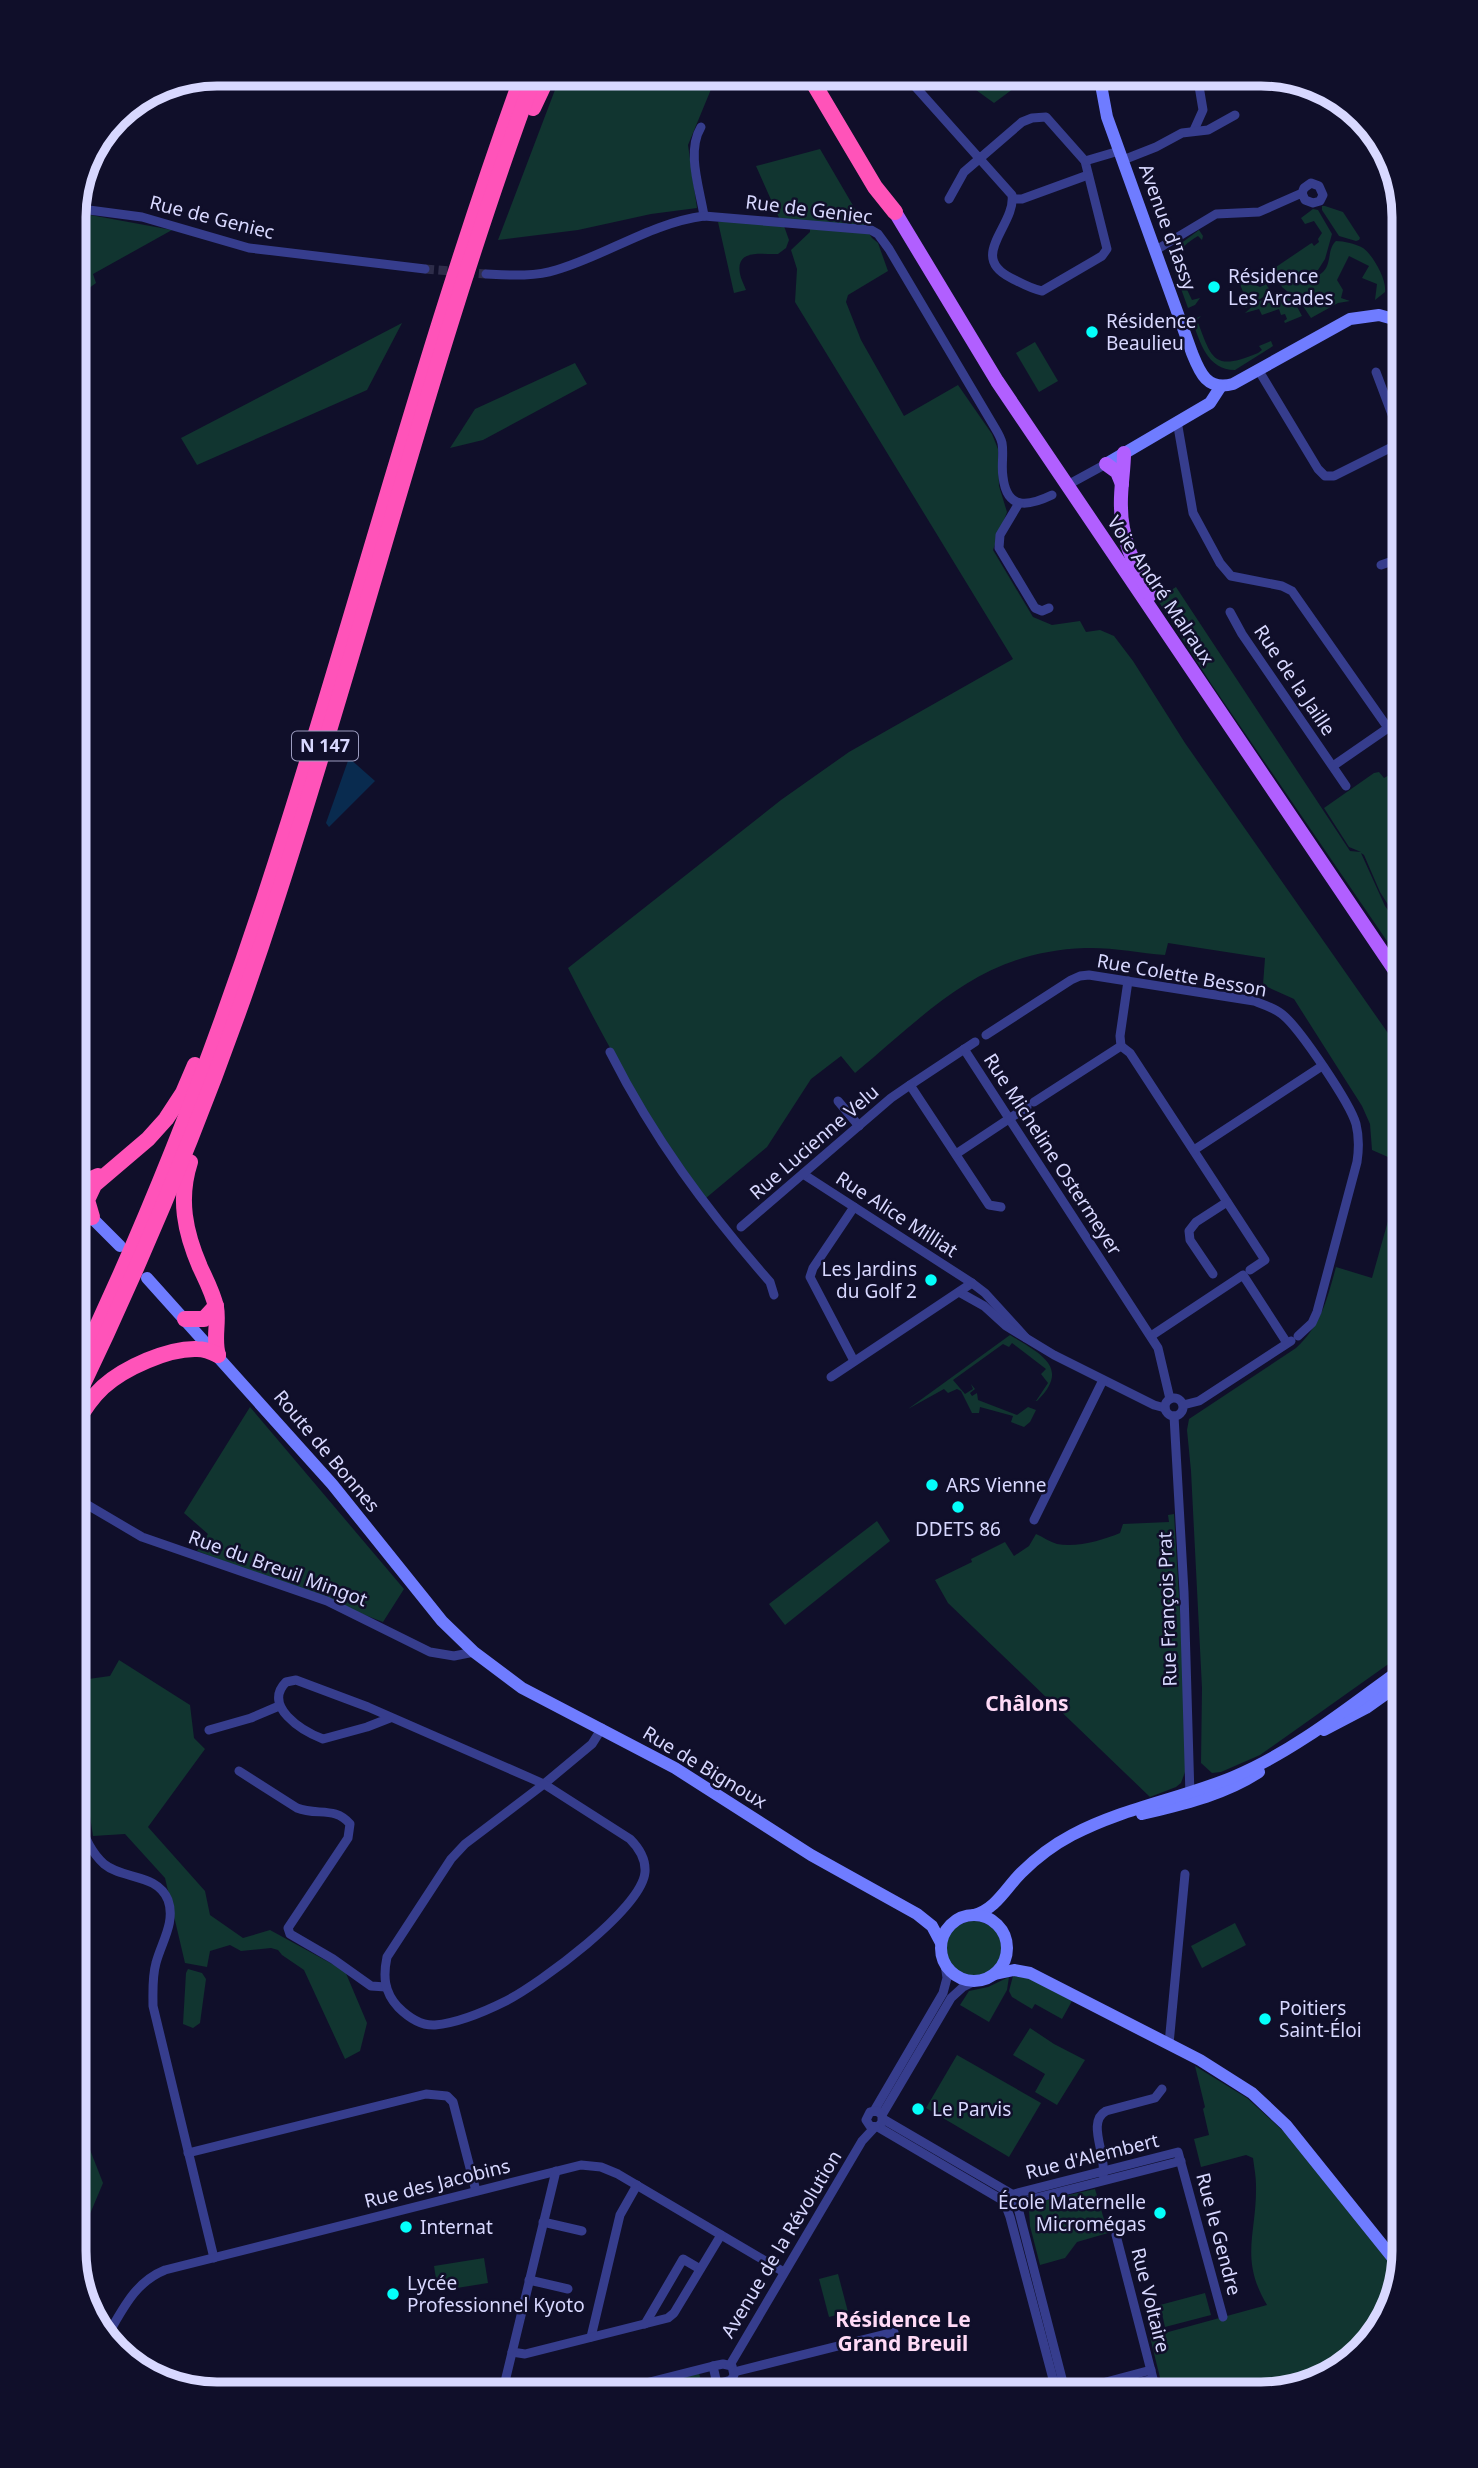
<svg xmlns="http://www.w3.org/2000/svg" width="1478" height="2468" font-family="'Noto Sans',sans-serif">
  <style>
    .green { fill: #113530 }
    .water { fill: #092b4f }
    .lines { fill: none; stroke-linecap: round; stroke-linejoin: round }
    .street-tunnel { stroke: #2e2d4a; stroke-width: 9; stroke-dasharray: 9 4.5; stroke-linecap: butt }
    .street { stroke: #363d8d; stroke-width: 9 }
    .secondary { stroke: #6f7cff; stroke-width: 12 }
    .primary { stroke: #b15fff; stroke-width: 14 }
    .highway { stroke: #ff53b9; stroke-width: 16 }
    .poi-dot { fill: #04fffb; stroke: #100f2a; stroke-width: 2.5 }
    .labels { text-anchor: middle; stroke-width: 5; stroke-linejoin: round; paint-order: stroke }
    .shield { fill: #100f2a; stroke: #9c9cbf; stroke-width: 2 }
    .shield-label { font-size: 18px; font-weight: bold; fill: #d8d8ff }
    .street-label { font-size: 19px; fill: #d8d8ff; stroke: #100f2a }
    .poi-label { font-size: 19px; fill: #d8d8ff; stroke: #100f2a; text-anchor: start }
    .neighbourhood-label { font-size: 21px; font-weight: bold; fill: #ffdaf6; stroke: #100f2a }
    .rim { fill: none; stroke: #d8d8ff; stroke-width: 9 }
  </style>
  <rect width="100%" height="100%" fill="#100f2a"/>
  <g class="green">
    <path d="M561,74H714V82L688,145L697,208L651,214L578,230L498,240Z"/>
    <path d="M988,74H1033L994,103L976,90Z"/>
    <path d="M820,149L872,238L878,243L888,271L848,295L846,302L861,340L904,416L958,385L992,434L998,449L999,486L1007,512L993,550L1033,617L1052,625L1080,621L1086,632L1100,630L1114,636L1133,661L1185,743L1404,1056V1653L1260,1755L1221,1772L1212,1773L1201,1763L1202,1688L1191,1471L1187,1430L1189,1419L1296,1348C1322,1324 1327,1299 1336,1267L1372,1278L1404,1164L1372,1150L1370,1124L1362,1106L1294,999L1263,985L1265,958L1168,943L1165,955C1139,953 1111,947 1085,948C980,952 930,1011 855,1073L841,1056L811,1079L767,1147L706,1198C652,1125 608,1048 568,968L781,800L849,752L1013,659L795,302L797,269L791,250L810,232V224L780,220L756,166Z"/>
    <path d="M1325,206L1343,212L1360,238L1359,240L1356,241L1339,236L1322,210V206Z"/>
    <path d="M1313,209L1318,210L1332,234L1325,259L1318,270L1284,277L1278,276L1273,269L1310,244L1312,243L1314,246L1319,242L1318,239L1322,233L1314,221L1305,224L1301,218Z"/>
    <path d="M74,212L172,230L93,274L96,283L74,299V259L83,251L74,227Z"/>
    <path d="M736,220L784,226L789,240L786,248L778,254C763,255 735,248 740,274C741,279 744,285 746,290L734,293L718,222Z"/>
    <path d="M1199,230L1203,236L1202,240L1198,236C1166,254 1179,272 1192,300L1200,298L1195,305L1188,308L1168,253Z"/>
    <path d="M1336,241C1344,241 1356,244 1363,248C1373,255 1387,280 1385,292L1375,300L1377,284L1362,278L1369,266L1349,256L1337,280L1343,290L1341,298L1350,301L1338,303L1311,318L1301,303L1282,287L1280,283C1293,275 1311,283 1323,272C1332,263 1327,249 1336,241Z"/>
    <path d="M1252,271L1255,275L1253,284L1260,287L1266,284L1271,292L1246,308L1242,305L1245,297L1240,284V277Z"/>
    <path d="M1280,294L1294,301L1302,316L1285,323L1284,321L1287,319L1285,314L1281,315L1279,309L1262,315L1259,309L1245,313L1257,302Z"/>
    <path d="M1201,316L1197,320C1212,359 1213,372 1258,353L1262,350L1259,346L1271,341L1273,346L1235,370C1207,370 1200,342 1192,320Z"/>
    <path d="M402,323L367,390L197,465L181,438Z"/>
    <path d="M1035,342L1058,381L1039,392L1016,353Z"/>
    <path d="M575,363L587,384L483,440L450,448L475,409Z"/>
    <path d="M1176,587L1350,851L1361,852L1349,847L1324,808L1374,773L1379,772L1384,778L1393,773L1388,765L1404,753V930L1380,892L1364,855L1361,853L1385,906L1404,933V966L1210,682L1157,599Z"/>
    <path d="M1010,1335C1039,1353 1072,1367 1037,1401L1030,1400L1036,1401L1048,1383L1041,1374L1046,1369L1012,1343L1009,1347L1003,1344L953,1380L965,1394L973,1389L971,1384L975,1389L970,1393L972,1396L977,1393L978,1400L1017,1415L1028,1407L1036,1410L1030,1422L1024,1427L1011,1422L1013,1416L980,1407L979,1413H972L961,1391L957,1389L948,1393L944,1389L908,1409Z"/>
    <path d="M250,1407L404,1589L383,1622L197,1551L208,1534L184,1513Z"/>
    <path d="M1174,1514L1183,1662L1186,1732L1185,1772L1181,1783L1176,1787L1150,1797L948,1603L935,1580L972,1562L971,1559L1005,1542L1014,1556L1029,1546L1036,1534C1043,1537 1050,1542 1057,1544C1077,1548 1103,1540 1120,1533L1123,1524L1169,1522L1168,1515Z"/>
    <path d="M877,1521L890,1541L785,1625L769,1604Z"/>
    <path d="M119,1660L190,1705L194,1738L205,1749L148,1827L205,1891L210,1915L243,1938L270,1930L345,1971L367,2023L360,2051L345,2059L304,1970L282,1955L278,1950L271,1948L241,1951L230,1945L210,1951L207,1967L185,1963L165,1878L125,1834L93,1836L74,1710V1681L110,1676Z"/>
    <circle cx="974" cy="1949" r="28"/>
    <path d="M1235,1923L1246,1945L1202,1968L1191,1946Z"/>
    <path d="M188,1969L202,1973L206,1979L200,2023L193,2028L183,2024L186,1973Z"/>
    <path d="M1013,1976L1028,1978L1072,2001L1062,2019L1035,2004L1032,2009L1012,1997L1009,1991Z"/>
    <path d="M1009,1977L1007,1990L989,2022L960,2005L969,1991L988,1987Z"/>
    <path d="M1030,2028L1054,2044L1085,2060L1057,2105L1035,2092L1045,2074L1013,2055Z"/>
    <path d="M957,2055L1041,2103L1009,2157L926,2108Z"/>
    <path d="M1195,2066L1247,2098L1293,2140L1398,2273L1381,2331L1342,2364L1299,2378L1231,2394H1164L1150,2337L1267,2305C1239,2258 1257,2234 1256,2185C1256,2176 1254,2167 1253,2158L1246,2155L1201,2167L1194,2139L1209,2135L1203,2109L1205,2107Z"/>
    <path d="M85,2137L103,2183L74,2252V2150L76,2144Z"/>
    <path d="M1095,2189L1108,2233L1077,2242L1065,2258L1040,2265L1030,2226L1029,2210L1039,2202Z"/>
    <path d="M484,2258L488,2283L438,2291L434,2266Z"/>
    <path d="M838,2274L848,2312L829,2317L819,2279Z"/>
    <path d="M1205,2293L1211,2315L1165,2327L1160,2305Z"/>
    <path d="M699,2373L702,2385L663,2394H614Z"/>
  </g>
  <path class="water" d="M349,758L375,781L329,827L326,823Z"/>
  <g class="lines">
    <path class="street-tunnel" d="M425,269L486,274"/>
    <g class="street">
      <path d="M906,74L912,83L1012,195C1016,226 967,256 1011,278C1021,283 1031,289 1042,291L1102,256L1107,249L1085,161L1046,117L1032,118L1022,122L964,172L949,199"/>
      <path d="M701,127C686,152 700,189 704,216"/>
      <path d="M1194,130L1203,110L1197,74"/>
      <path d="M1123,160L1156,147L1182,133L1208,130L1235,115"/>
      <path d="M1085,161L1119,151"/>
      <path d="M1014,199H1022L1088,175"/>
      <path d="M74,205L89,210L142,217L249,248L425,269"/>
      <path d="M1156,250L1216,214L1259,212L1302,193L1304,188L1311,183L1319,186L1323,195L1320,201L1313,203L1305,200L1302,193"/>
      <path d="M486,274C508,275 535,277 556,270C607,255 651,223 704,216L871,230L878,234L889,249L995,428C998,433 1001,438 1002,443C1004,454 1001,466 1003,477C1007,511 1029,506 1052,495"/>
      <path d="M1259,371L1318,469L1325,476H1334L1404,441"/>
      <path d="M1376,372L1402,441"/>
      <path d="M1177,421L1193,513L1220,563L1231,576L1282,586L1292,591L1388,728"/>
      <path d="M1073,482L1106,464"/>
      <path d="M1019,503L1000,535L999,548L1035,608L1042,611L1049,608"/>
      <path d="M1381,565L1404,557"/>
      <path d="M1230,612L1242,634L1346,786"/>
      <path d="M1333,766L1388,728L1404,710"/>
      <path d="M986,1035L1071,980L1080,976L1089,975L1254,1001C1265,1005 1275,1008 1283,1015C1300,1029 1350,1103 1356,1124C1359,1136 1359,1149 1357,1162L1317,1312L1312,1323L1298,1336"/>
      <path d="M975,1042L910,1085L989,1205L1001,1207"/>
      <path d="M1121,1046L1130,1053L1265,1260L1250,1270"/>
      <path d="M964,1049L1158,1348L1170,1399"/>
      <path d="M610,1052C654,1139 706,1209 770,1282L774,1295"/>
      <path d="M838,1101L859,1126"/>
      <path d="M1034,1102L1121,1046L1120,1036L1128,981"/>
      <path d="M1194,1150L1322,1066"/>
      <path d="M956,1154L1027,1107"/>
      <path d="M803,1174L972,1283L985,1293L1026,1338"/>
      <path d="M854,1207L813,1268L810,1277L854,1361"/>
      <path d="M741,1227L891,1098L910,1085"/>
      <path d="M1213,1274L1190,1240L1189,1231L1196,1222L1227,1202"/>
      <path d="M959,1292L984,1306L1006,1326L1054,1355L1154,1405L1165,1408"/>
      <path d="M1151,1336L1243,1275L1287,1343"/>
      <path d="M831,1377L972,1283"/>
      <circle cx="1174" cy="1407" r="9"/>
      <path d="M1183,1405L1199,1401L1291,1341"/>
      <path d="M1174,1416L1184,1592L1190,1796"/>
      <path d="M74,1497L142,1537L327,1601L430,1652L454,1656L474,1652"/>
      <path d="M1034,1520L1103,1380"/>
      <path d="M390,1718L367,1727L323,1739C302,1731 262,1706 286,1682L296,1680L368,1707L544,1784L592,1744L602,1728"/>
      <path d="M209,1730L251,1718L279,1706"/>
      <path d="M74,1763C76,1798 76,1838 104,1864C123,1880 157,1873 168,1900C176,1922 161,1943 156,1963C152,1977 153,1991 153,2006L214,2258"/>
      <path d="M239,1771L297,1808C317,1816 335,1806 350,1824L348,1838L288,1928L290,1934L333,1959L371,1986L386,1987"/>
      <path d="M544,1784L630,1839C639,1848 646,1858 645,1872C642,1909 539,1984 506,2001C486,2011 458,2023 435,2025C420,2026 408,2017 398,2007C384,1992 383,1976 387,1957L451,1859L465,1844Z"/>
      <path d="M1169,2044L1185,1874"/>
      <path d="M874,2111L943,1993L947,1978L945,1964"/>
      <path d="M882,2115L951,1998L963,1987L975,1981"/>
      <path d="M883,2119L1017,2197V2204L1066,2394"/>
      <path d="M878,2127L882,2122V2115L877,2111L870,2112L866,2120L870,2126L878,2127L1004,2201L1010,2217L1057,2394"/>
      <path d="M188,2153L426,2094L447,2096L453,2102L476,2191"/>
      <path d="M1103,2175C1107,2155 1086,2122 1106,2111L1155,2098L1162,2089"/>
      <path d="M1014,2194L1178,2152L1223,2317"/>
      <path d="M1017,2203L1181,2161"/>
      <path d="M543,2222L582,2231"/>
      <path d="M1116,2235L1157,2394"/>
      <path d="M529,2280L568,2289"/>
      <path d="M645,2324L683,2259L700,2269"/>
      <path d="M107,2336C123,2309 135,2282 165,2270L581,2165L601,2167L618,2174L784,2272"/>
      <path d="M591,2337L620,2215L637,2185"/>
      <path d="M512,2352L525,2354L668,2318L674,2313L721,2235"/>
      <path d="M723,2364L732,2366L734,2375L731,2380L717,2384L713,2366Z"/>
      <path d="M730,2365L862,2141L875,2127"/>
      <path d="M734,2372L894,2332"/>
      <path d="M502,2394L556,2171"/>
      <path d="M602,2394L713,2366"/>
      <path d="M677,2394L717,2384"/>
      <path d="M1069,2394L1076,2390L1151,2370"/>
      <path d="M1092,2394L1153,2379"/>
    </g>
    <g class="secondary">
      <path d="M1099,74L1107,117L1192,353C1200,373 1207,391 1233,384L1350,319L1379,315L1404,322"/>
      <path d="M1106,464L1210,403L1221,386"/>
      <path d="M74,1200L120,1246"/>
      <path d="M147,1278L332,1484L442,1621L474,1652L522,1688L675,1768L811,1855L917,1914L932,1926L941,1943"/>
      <path d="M1324,1730L1366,1708L1404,1681"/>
      <path d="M1142,1814C1183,1804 1224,1795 1259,1772"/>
      <path d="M974,1915C996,1909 1006,1888 1021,1873C1036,1858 1053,1845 1072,1835C1123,1808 1180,1799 1233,1777C1295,1751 1350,1706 1404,1667"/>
      <circle cx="974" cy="1948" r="33"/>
      <path d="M995,1974L1014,1970L1030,1973L1200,2060L1252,2093L1286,2125L1400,2267"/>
    </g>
    <g class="primary">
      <path d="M895,212L997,381L1404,984"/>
      <path d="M1124,453C1124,471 1120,490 1121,508C1121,540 1136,567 1150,595"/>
      <path d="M1106,464L1117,472L1122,484"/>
    </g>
    <g class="highway">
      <path d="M808,74L875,187L895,212"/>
      <path d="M533,108L549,74"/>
      <path d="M190,1162C178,1199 185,1232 200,1267C206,1280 213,1293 216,1307C219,1323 213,1339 218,1355"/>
      <path d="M74,1187L98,1176"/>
      <path d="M74,1221L92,1217L87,1200L94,1185L148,1139L166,1119L183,1093L195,1065"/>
      <path d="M185,1319H204L216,1306"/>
      <path d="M74,1375C160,1197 230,1010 289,821C367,572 434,319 523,74"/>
      <path d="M74,1403C152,1241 220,1075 275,904C365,629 434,345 535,74"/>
      <path d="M74,1426C82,1412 91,1398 103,1387C124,1368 168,1348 197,1349C205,1349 212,1352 218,1355"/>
    </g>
  </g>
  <g class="poi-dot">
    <circle cx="1214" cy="287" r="7"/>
    <circle cx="1092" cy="332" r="7"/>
    <circle cx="931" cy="1280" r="7"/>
    <circle cx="932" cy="1485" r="7"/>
    <circle cx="958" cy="1507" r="7"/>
    <circle cx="1265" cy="2019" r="7"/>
    <circle cx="918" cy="2109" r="7"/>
    <circle cx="1160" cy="2213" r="7"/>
    <circle cx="406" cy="2227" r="7"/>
    <circle cx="393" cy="2294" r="7"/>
  </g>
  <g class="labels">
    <rect class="shield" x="292" y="731.5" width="66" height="29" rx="5"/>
    <g class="shield-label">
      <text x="325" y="752">N 147</text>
    </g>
    <g class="street-label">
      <text transform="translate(809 209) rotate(7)" y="7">Rue de Geniec</text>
      <text transform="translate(212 217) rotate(14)" y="7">Rue de Geniec</text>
      <text transform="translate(1168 227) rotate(70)" y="7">Avenue d'Iassy</text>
      <text transform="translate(1161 590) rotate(56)" y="7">Voie André Malraux</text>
      <text transform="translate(1295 680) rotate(56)" y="7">Rue de la Jaille</text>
      <text transform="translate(1182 975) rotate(10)" y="7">Rue Colette Besson</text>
      <text transform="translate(814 1142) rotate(-41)" y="7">Rue Lucienne Velu</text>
      <text transform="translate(1053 1154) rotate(57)" y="7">Rue Micheline Ostermeyer</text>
      <text transform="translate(897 1214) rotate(33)" y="7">Rue Alice Milliat</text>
      <text transform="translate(327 1451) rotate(50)" y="7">Route de Bonnes</text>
      <text transform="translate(278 1568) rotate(20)" y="7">Rue du Breuil Mingot</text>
      <text transform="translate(1167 1609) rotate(-92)" y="7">Rue François Prat</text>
      <text transform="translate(705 1767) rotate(31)" y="7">Rue de Bignoux</text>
      <text transform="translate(1092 2156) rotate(-14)" y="7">Rue d'Alembert</text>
      <text transform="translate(437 2183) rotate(-14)" y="7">Rue des Jacobins</text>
      <text transform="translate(1219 2234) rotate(75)" y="7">Rue le Gendre</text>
      <text transform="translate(781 2244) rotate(-59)" y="7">Avenue de la Révolution</text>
      <text transform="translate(1151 2300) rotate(76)" y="7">Rue Voltaire</text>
    </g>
    <g class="poi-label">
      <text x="1228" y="283">Résidence<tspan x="1228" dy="22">Les Arcades</tspan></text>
      <text x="1106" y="328">Résidence<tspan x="1106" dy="22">Beaulieu</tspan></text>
      <text x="917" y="1276" text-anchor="end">Les Jardins<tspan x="917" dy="22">du Golf 2</tspan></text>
      <text x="946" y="1492">ARS Vienne</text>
      <text x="958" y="1536" text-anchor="middle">DDETS 86</text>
      <text x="1279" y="2015">Poitiers<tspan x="1279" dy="22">Saint-Éloi</tspan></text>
      <text x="932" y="2116">Le Parvis</text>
      <text x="1146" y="2209" text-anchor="end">École Maternelle<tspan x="1146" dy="22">Micromégas</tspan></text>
      <text x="420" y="2234">Internat</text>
      <text x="407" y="2290">Lycée<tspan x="407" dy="22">Professionnel Kyoto</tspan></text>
    </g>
    <g class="neighbourhood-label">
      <text x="1027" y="1711">Châlons</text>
      <text x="903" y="2327">Résidence Le<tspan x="903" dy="24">Grand Breuil</tspan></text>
    </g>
  </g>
  <path d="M0 0H1478V2468H0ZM217 86H1261A131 131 0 0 1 1392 217V2251A131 131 0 0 1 1261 2382H217A131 131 0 0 1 86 2251V217A131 131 0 0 1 217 86Z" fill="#100f2a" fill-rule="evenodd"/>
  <path class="rim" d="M217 86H1261A131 131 0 0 1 1392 217V2251A131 131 0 0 1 1261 2382H217A131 131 0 0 1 86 2251V217A131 131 0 0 1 217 86Z"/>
</svg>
